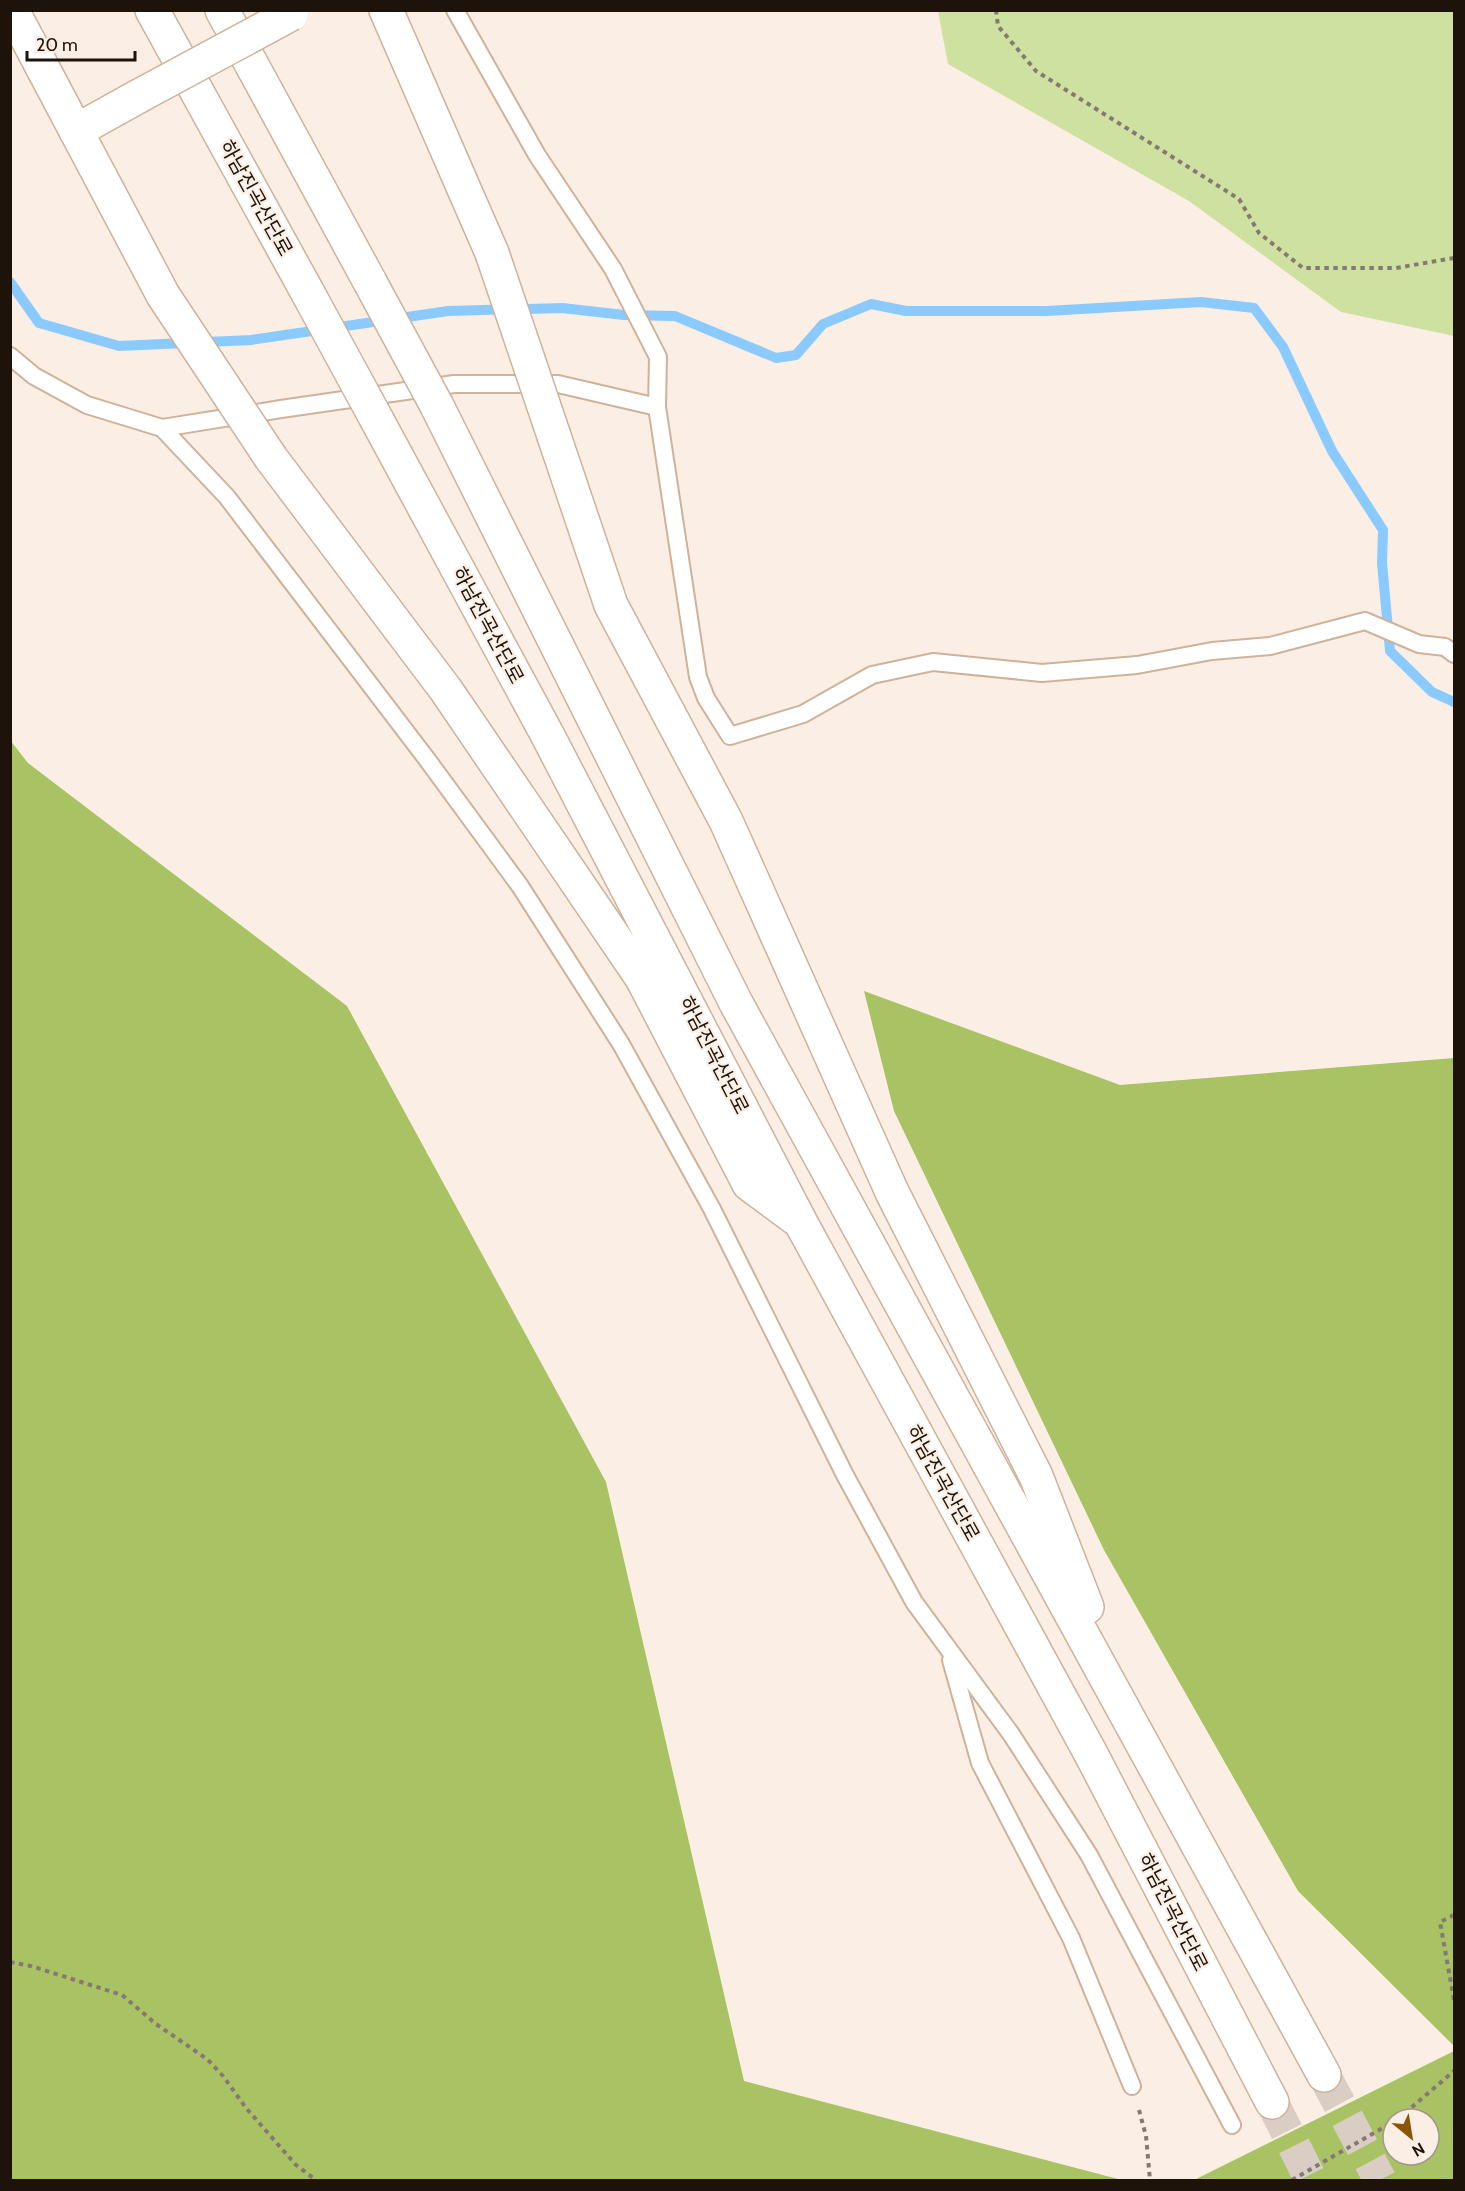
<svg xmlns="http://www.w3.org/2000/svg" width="1465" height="2191" font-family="Cabin,'Noto Sans KR',sans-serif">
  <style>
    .green { fill: #cee1a1 }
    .forest { fill: #a9c264; fill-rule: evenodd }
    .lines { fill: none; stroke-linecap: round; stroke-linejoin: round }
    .stream { stroke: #8acafe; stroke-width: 10 }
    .trunk-tunnel { stroke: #dacec4; stroke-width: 33; stroke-dasharray: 33 16; stroke-linecap: butt }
    .service-casing { stroke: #ceb29a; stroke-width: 20 }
    .minor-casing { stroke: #ceb29a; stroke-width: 36 }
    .trunk-casing { stroke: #ceb29a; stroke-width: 36 }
    .path { stroke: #857a71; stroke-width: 4; stroke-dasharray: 4.5 4.5; stroke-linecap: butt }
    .service { stroke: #fff; stroke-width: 16 }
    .minor { stroke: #fff; stroke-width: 33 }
    .trunk { stroke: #fff; stroke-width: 33 }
    .minor-bridge-casing { stroke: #ceb29a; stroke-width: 36; stroke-linecap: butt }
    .trunk-bridge-casing { stroke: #ceb29a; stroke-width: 36; stroke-linecap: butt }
    .minor-bridge { stroke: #fff; stroke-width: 33 }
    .trunk-bridge { stroke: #fff; stroke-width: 33 }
    .labels { text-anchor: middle; stroke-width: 4.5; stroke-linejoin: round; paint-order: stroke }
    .street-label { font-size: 20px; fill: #1d130a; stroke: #fbefe5 }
  </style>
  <rect width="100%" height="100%" fill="#fbefe5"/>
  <path class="green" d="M938,11H1454V336L1341,312L1189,201L948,64Z"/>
  <g class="forest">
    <path d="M10,740L28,763L347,1006L606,1482L744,2081L1122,2180H11Z"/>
    <path d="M864,991L1120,1085L1454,1058V2046L1298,1891L1104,1550L894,1111Z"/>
    <path d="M1454,2051V2180H1194ZM1393,2119H1429V2155H1393Z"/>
  </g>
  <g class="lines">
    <path class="stream" d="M10,282L39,323L119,346L251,340L448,311L562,308L624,315L675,316L776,358L796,355L823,324L871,304L906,311H1047L1201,302L1254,308L1283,347L1332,451L1383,530L1382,563L1390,651L1432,692L1454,702"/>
    <g class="trunk-tunnel">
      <path d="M1324,2075L1380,2180"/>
      <path d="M1272,2102L1311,2180"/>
    </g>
    <defs>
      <g id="service">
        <path d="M455,10L537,155L613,269L658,357L657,407L698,677L706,698L730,736L803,714L872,675L933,662L1042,673L1137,665L1212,651L1270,646L1365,621L1419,644L1445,647L1454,654"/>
        <path d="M10,356L34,376L87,405L162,428"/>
        <path d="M657,407L558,384H454L281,409L162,428L227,497L426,758L520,886L621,1044L712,1209L845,1475L914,1602L1011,1734L1089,1855L1232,2125"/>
        <path d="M951,1660L980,1763L1071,1938L1132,2086"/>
      </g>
      <path id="minor" d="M76,131L139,96"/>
      <g id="trunk">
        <path d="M12,10L163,295"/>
        <path d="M152,10L309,295"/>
        <path d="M222,10L370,282"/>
        <path d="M386,10L492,253"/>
        <path d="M437,406L736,1003L1324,2075"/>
        <path d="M377,420L548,736L801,1223L1091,1754L1272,2102"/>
        <path d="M554,436L611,605L726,821L892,1192L1036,1476L1087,1607"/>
        <path d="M271,458L446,690L642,978L749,1184L795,1218"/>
      </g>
    </defs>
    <use href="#service" class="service-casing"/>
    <use href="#minor" class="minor-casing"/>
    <use href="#trunk" class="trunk-casing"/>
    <g class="path">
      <path d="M996,10L998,26L1036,71L1239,199L1259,233L1303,268H1396L1454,258"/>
      <path d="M1454,1915L1440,1922L1454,2000"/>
      <path d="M10,1962L31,1966L122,1995L156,2024L207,2059L223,2076L246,2108L296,2165L316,2180"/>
      <path d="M1139,2110L1146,2136L1150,2180"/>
      <path d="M1398,2119L1454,2071"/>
      <path d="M1292,2180L1393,2122"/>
    </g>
    <use href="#service" class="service"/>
    <use href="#minor" class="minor"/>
    <use href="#trunk" class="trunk"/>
    <defs>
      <path id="minor-bridge" d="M139,96L291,14"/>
      <g id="trunk-bridge">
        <path d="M492,253L554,436"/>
        <path d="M370,282L437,406"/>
        <path d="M163,295L271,458"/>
        <path d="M309,295L377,420"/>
      </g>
    </defs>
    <use href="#minor-bridge" class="minor-bridge-casing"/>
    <use href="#trunk-bridge" class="trunk-bridge-casing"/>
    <use href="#minor-bridge" class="minor-bridge"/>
    <use href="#trunk-bridge" class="trunk-bridge"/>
  </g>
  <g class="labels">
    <g class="street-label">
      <text transform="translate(256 198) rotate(61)" y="7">하남진곡산단로</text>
      <text transform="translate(488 625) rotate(62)" y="7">하남진곡산단로</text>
      <text transform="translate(714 1055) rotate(63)" y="7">하남진곡산단로</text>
      <text transform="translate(943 1483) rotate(61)" y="7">하남진곡산단로</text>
      <text transform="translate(1173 1912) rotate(63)" y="7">하남진곡산단로</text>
    </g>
  </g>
  <rect width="1465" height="2191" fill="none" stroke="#1d130a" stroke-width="24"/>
  <g transform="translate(1411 2137) rotate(150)"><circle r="28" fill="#fbefe5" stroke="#a2978d" stroke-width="1.5"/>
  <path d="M0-4.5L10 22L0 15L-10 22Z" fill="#8b5406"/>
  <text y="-9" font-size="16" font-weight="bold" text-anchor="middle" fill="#1d130a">N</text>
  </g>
  <path d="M27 51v9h108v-9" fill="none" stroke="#1d130a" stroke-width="3"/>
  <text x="36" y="51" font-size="18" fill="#1d130a" stroke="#fbefe5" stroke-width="4.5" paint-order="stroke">20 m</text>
</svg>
